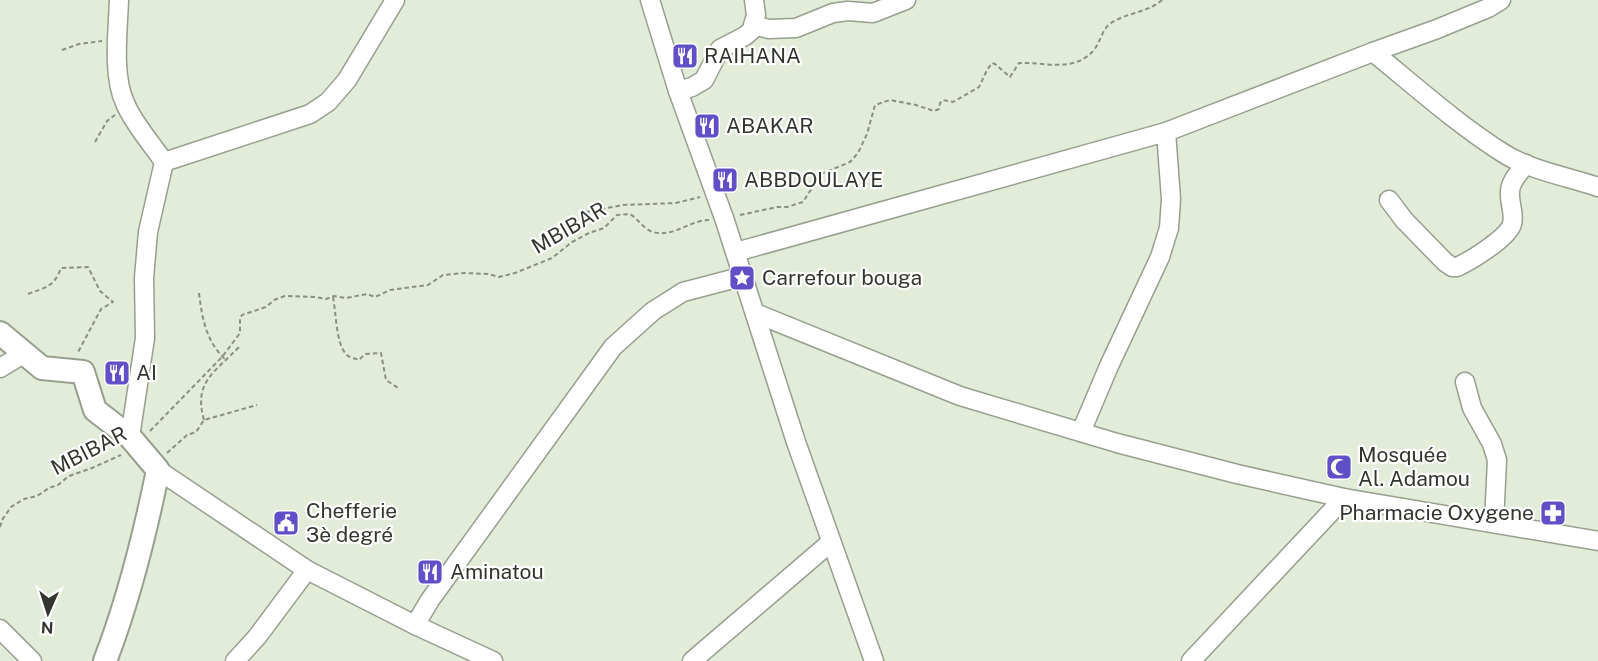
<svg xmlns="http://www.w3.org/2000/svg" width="1598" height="661" font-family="'Public Sans',sans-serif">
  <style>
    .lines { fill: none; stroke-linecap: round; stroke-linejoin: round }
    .minor-casing { stroke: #979f8e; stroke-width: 21 }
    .major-casing { stroke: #979f8e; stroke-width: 26 }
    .path { stroke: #898f82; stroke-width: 2; stroke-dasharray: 4.5 3; stroke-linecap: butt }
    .minor { stroke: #fff; stroke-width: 18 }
    .major { stroke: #fff; stroke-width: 22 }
    .minor-bridge-casing { stroke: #979f8e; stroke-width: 21; stroke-linecap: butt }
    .minor-bridge { stroke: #fff; stroke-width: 18 }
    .labels { text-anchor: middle; stroke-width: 4.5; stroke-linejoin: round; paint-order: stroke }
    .poi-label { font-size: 21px; fill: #33362f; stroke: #fff; text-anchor: start }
    .street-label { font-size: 21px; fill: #33362f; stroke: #fff }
  </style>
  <rect width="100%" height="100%" fill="#e3ebd9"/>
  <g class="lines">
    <defs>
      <g id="minor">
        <path d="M119,0C118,30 112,75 125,103C133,123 152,144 164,162L148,232L144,278L145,338L130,437"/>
        <path d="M650,0L678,91L724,218"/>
        <path d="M753,25L769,29L796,28L833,13L848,11L873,13L906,0"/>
        <path d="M1373,52C1415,86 1457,124 1503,153C1529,170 1569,177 1598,187"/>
        <path d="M678,91L692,87L704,80L720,49L745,36L752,30L756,15L754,0"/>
        <path d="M164,162L310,114L328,102L347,80L395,0"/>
        <path d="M1389,200L1404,220L1445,262L1452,267H1457C1470,261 1508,238 1512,224C1515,214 1509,203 1510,192C1510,181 1520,172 1526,164"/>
        <path d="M726,224L796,442L874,661"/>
        <path d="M736,252L1166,132L1373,52L1437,29L1488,8L1501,0"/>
        <path d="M755,313L960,396L1117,443L1237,474L1344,498L1598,541"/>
        <path d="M0,368L23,354"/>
        <path d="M1465,382L1472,408L1492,444L1497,460L1494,523"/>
        <path d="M1081,432L1109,366L1160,257L1169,228L1171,199L1166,132"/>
        <path d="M158,470L307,570L415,625L493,661"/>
        <path d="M415,625L430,600L613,347L653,311L683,292L744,276"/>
        <path d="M0,629L32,661"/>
        <path d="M235,661L257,637L307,570"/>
        <path d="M692,661L831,542"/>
        <path d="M1191,661L1344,498"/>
      </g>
      <path id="major" d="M0,333L42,368L83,372L95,410L130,437L158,470C145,534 129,599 105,661"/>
    </defs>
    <use href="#minor" class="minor-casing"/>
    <use href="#major" class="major-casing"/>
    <g class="path">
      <path d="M62,50L79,44L102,41"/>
      <path d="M95,142L107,121L115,115"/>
      <path d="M586,212L623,205L676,203L700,197"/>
      <path d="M740,215L777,207H787L803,202L821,174L850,162L858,153L867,134L875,105L890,100L916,105L934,111L939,109L940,103L943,100L953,102L979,87L987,70L992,63L995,64L1010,77L1019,63C1045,62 1074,73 1094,50C1101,41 1102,29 1111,23C1128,12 1147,13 1162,0"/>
      <path d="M199,293C202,318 206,342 226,360"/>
      <path d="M28,294C46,287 54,287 61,268L88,267L100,291L113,302L101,309L77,354"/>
      <path d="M333,297C336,311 336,344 346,354C349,358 354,358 359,360L365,354L381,353L386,380L398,388"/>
      <path d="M204,420C193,382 215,372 239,347"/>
      <path d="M150,431L222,357L240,333V318L242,315L266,307L274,300L285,296L315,297L326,299L334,296L346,298L367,294L375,297L390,290L428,285L443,275L465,273L488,274L499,277L515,273L552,258L572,242L589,233L604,228L617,215L630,214C638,219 645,230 653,232C673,238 690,220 709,220"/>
      <path d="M167,453L187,435L196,432L204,420L257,405"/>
      <path d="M0,527L2,520L11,507L24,499L37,496L49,488L58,485L69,476L92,468L121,455"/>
    </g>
    <use href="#minor" class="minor"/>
    <use href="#major" class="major"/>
    <defs>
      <path id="minor-bridge" d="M724,218L726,224"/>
    </defs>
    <use href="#minor-bridge" class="minor-bridge-casing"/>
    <use href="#minor-bridge" class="minor-bridge"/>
  </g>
  <defs>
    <symbol id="restaurant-square" viewBox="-11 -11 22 22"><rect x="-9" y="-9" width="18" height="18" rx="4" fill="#604fc7" stroke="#fff"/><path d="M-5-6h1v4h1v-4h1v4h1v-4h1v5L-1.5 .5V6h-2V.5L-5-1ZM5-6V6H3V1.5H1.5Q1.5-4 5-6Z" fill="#fff"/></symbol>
    <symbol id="sight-square" viewBox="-11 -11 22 22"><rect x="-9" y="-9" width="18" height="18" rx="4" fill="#604fc7" stroke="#fff"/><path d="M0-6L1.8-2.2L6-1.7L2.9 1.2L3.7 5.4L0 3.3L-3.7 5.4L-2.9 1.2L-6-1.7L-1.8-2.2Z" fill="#fff"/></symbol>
    <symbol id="mosque-square" viewBox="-11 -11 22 22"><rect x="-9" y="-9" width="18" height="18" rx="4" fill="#604fc7" stroke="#fff"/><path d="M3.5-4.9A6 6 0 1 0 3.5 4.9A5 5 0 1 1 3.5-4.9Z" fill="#fff"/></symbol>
    <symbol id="pharmacy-square" viewBox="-11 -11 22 22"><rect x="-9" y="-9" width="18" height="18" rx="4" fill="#604fc7" stroke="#fff"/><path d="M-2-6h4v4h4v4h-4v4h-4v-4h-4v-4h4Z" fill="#fff"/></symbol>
    <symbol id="civic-square" viewBox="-11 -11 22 22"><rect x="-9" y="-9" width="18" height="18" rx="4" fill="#604fc7" stroke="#fff"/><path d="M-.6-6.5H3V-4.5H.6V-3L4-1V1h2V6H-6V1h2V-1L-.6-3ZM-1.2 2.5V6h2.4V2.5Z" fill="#fff"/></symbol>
  </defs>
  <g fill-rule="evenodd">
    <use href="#restaurant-square" x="670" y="41" width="30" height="30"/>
    <use href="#restaurant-square" x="692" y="111" width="30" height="30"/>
    <use href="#restaurant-square" x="710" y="165" width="30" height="30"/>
    <use href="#sight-square" x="727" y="263" width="30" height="30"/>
    <use href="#restaurant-square" x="102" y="358" width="30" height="30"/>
    <use href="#mosque-square" x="1324" y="452" width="30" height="30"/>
    <use href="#pharmacy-square" x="1538" y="498" width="30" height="30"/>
    <use href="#civic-square" x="271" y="508" width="30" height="30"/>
    <use href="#restaurant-square" x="415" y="557" width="30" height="30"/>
  </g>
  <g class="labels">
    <g class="poi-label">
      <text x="704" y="63">RAIHANA</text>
      <text x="726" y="133">ABAKAR</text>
      <text x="744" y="187">ABBDOULAYE</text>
      <text x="762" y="285">Carrefour bouga</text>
      <text x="136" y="380">AI</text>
      <text x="1358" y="462">Mosquée<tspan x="1358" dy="24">Al. Adamou</tspan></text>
      <text x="306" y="518">Chefferie<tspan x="306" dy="24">3è degré</tspan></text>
      <text x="1534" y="520" text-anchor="end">Pharmacie Oxygene</text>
      <text x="450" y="579">Aminatou</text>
    </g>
    <g class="street-label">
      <text transform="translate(569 228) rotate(-30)" y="7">MBIBAR</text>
      <text transform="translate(89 451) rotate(-27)" y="7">MBIBAR</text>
    </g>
  </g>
  <g transform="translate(48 613) rotate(183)" stroke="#ffffff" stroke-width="4.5" paint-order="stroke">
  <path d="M0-4.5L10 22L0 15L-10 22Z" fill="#33362f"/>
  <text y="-9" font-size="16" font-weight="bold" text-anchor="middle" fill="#33362f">N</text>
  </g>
</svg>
